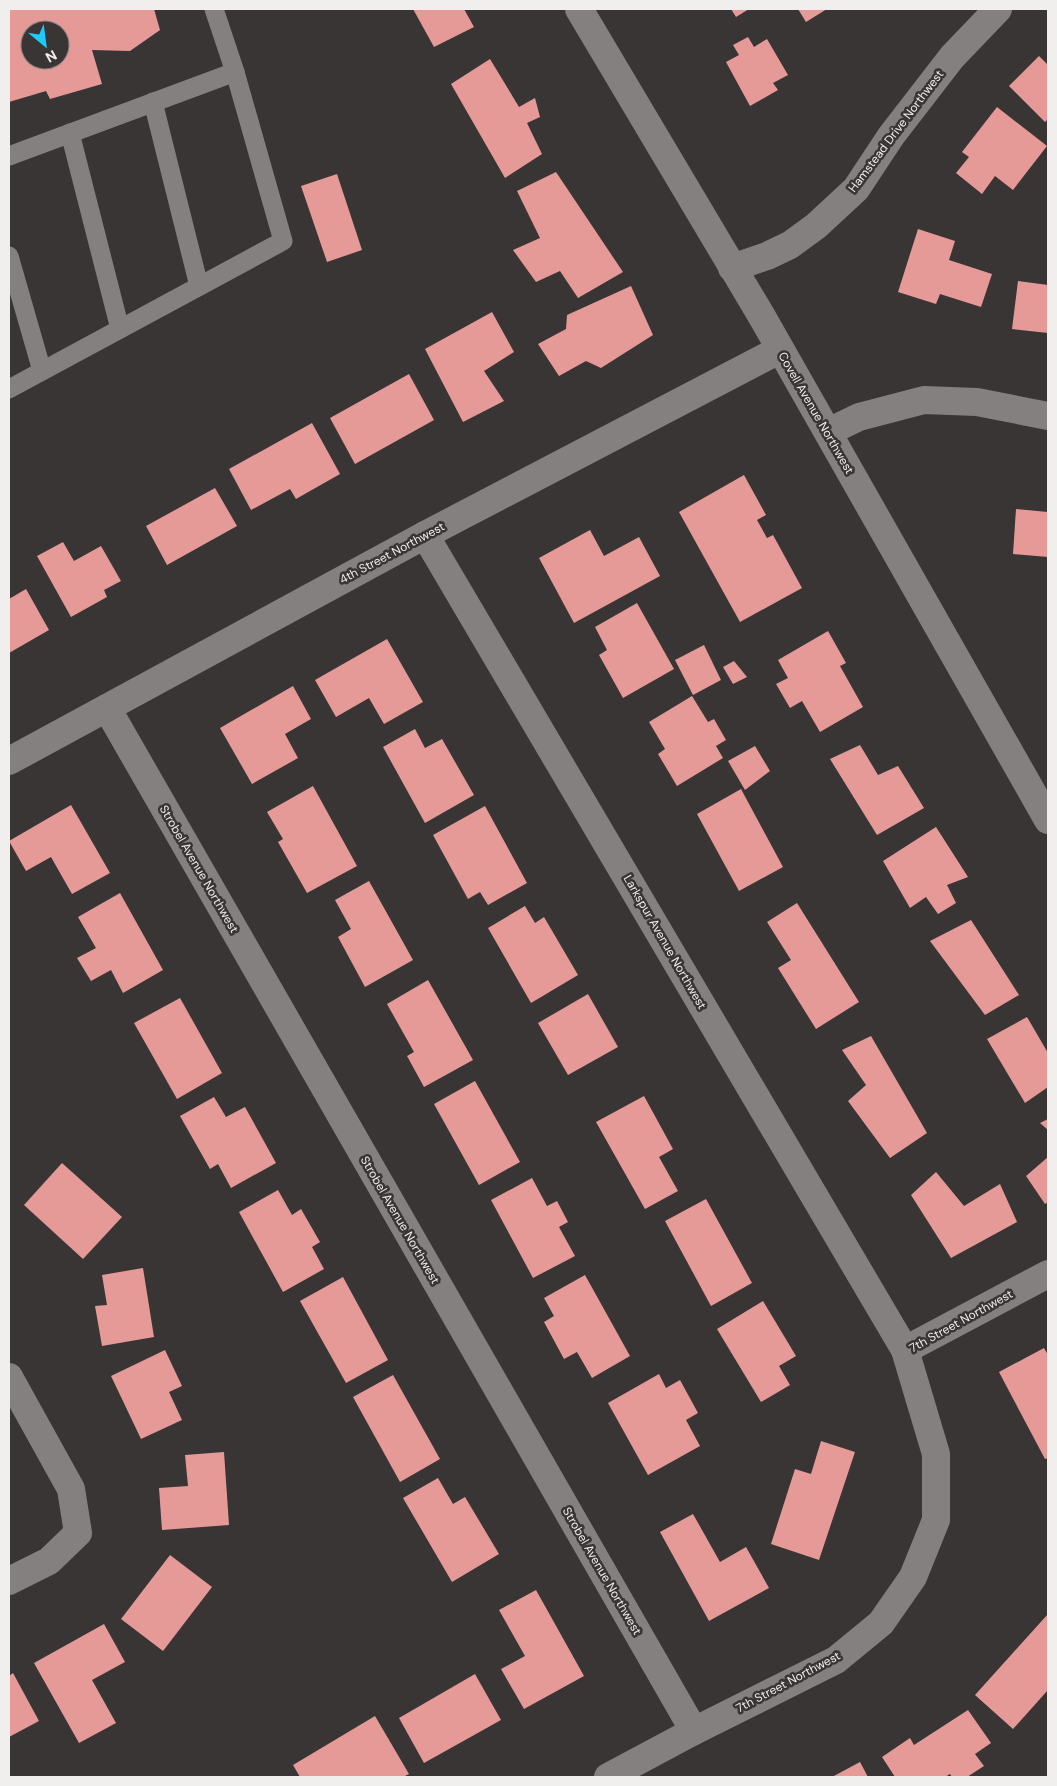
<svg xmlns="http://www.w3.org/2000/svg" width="1057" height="1786" font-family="'DM Sans',sans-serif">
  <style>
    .building { fill: #e69a98; fill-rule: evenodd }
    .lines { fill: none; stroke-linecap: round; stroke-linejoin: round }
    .service { stroke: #858080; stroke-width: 19 }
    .minor { stroke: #858080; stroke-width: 28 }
    .tertiary { stroke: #858080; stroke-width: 28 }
    .labels { text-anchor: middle; stroke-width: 5; stroke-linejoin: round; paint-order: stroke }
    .street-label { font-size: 12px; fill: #f1eeee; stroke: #393535 }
  </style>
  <rect width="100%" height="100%" fill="#393535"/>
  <g class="building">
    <path d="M9,9H154L160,30L130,51L92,50L102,84L50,99L46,91L9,102ZM30,30H60V60H30Z"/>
    <path d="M413,9H464L474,27L434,47Z"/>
    <path d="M731,9H749L736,17Z"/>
    <path d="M798,9H827L806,22Z"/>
    <path d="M748,37L754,47L767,39L788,75L773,83L778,90L750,106L726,62L739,55L733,45Z"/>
    <path d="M1039,56L1048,65V119L1045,122L1009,86Z"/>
    <path d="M490,59L519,107L535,98L540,117L527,123L542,154L505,178L451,84Z"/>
    <path d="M997,107L1047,146L1013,190L995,176L982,194L956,173L969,157L962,152Z"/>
    <path d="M556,172L623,272L578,298L560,271L536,282L513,250L540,238L517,191Z"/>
    <path d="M337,174L362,250L327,262L301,186Z"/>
    <path d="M918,229L955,241L949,260L992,274L981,307L940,294L936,304L898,292Z"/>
    <path d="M1018,281L1048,285V333L1012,329Z"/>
    <path d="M631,286L653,335L601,368L586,361L559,376L538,344L566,329L567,315Z"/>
    <path d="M492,312L514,352L484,371L504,401L463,422L425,349Z"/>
    <path d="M409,374L434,420L355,464L330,418Z"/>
    <path d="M312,423L340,474L296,499L290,489L251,510L229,469Z"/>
    <path d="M744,475L766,515L757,520L767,538L773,535L802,588L740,622L679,512Z"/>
    <path d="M215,488L237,526L167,565L146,526Z"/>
    <path d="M1016,509L1048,512V557L1013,554Z"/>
    <path d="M590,530L604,556L639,537L660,576L574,623L539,558Z"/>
    <path d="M63,542L74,561L101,546L121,581L104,590L107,597L71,617L37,556Z"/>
    <path d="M26,589L49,630L9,653V599Z"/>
    <path d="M637,603L674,669L623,698L599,655L607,650L595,627Z"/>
    <path d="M828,631L846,663L840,666L863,707L820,732L802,701L790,708L776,684L788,678L778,660Z"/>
    <path d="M387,639L423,702L384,724L369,698L336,717L315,680Z"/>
    <path d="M704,645L721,680L693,695L675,660Z"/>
    <path d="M734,661L747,677L733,684L723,667Z"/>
    <path d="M293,686L311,719L285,734L298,758L252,784L220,728Z"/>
    <path d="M692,696L708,722L714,719L726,740L716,746L723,758L677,786L658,754L665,749L649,722Z"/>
    <path d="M415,729L425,748L442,739L474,795L425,823L383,747Z"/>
    <path d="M860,745L878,775L898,766L924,808L877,835L830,759Z"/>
    <path d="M755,746L770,771L745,790L728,761Z"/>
    <path d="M313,786L357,866L307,893L278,842L283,839L267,812Z"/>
    <path d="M741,789L783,867L739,891L697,814Z"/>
    <path d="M71,805L110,873L72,894L51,857L26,871L9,841Z"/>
    <path d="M485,806L527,883L488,905L480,892L468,899L433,835Z"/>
    <path d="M936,827L968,877L947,885L956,903L938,914L926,897L910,908L883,861Z"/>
    <path d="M369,881L413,960L365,987L338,937L351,929L335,900Z"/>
    <path d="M120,893L163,970L123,993L111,970L91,981L77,958L96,948L78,917Z"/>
    <path d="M797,903L859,1002L816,1029L778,968L791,960L767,922Z"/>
    <path d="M525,906L535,923L544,917L578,975L531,1003L488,928Z"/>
    <path d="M971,920L1019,995L985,1015L930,941Z"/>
    <path d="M428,980L473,1060L424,1087L407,1056L414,1052L387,1004Z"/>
    <path d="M588,994L618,1047L568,1075L538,1023Z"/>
    <path d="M180,998L222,1073L177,1099L134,1023Z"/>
    <path d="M1027,1017L1048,1053V1087L1025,1103L987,1039Z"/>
    <path d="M871,1036L927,1133L890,1158L848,1101L866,1085L842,1050Z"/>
    <path d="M475,1081L520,1162L479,1185L434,1104Z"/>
    <path d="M644,1096L673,1149L659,1157L678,1191L645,1209L596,1122Z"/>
    <path d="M214,1097L226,1117L245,1107L276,1163L231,1188L218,1164L210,1169L180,1116Z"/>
    <path d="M1048,1119V1130L1040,1123Z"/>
    <path d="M1048,1157V1202L1045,1204L1026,1176Z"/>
    <path d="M62,1163L122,1217L83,1259L24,1205Z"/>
    <path d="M936,1172L964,1206L1000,1184L1017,1222L951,1258L911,1195Z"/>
    <path d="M532,1178L547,1206L557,1201L568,1222L559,1227L575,1256L533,1278L491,1200Z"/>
    <path d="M278,1190L292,1215L301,1209L320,1242L312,1247L324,1269L283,1292L239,1212Z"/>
    <path d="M706,1199L752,1283L711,1306L665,1221Z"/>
    <path d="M143,1268L154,1337L102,1346L95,1306L107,1305L102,1275Z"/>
    <path d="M585,1275L630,1356L592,1378L577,1352L564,1359L544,1322L554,1316L544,1298Z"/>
    <path d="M343,1277L388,1360L346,1383L300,1301Z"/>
    <path d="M763,1301L796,1356L779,1366L790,1385L761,1402L717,1329Z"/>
    <path d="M1044,1348L1048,1355V1458L1045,1459L999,1372Z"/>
    <path d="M165,1350L182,1386L169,1392L182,1420L141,1439L111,1376Z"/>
    <path d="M659,1374L666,1388L680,1380L698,1413L686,1420L700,1446L648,1475L608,1403Z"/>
    <path d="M393,1375L440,1459L400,1482L353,1397Z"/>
    <path d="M821,1441L855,1452L819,1560L771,1544L795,1469L811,1474Z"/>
    <path d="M224,1452L229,1525L162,1530L159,1488L188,1486L185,1455Z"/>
    <path d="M438,1478L453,1504L465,1497L499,1554L452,1582L403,1498Z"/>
    <path d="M693,1514L720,1562L746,1547L769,1588L709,1621L660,1532Z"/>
    <path d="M170,1555L212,1587L163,1651L121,1619Z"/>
    <path d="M536,1590L584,1676L524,1709L501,1669L525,1656L499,1610Z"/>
    <path d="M1048,1614V1690L1013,1729L975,1695Z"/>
    <path d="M104,1624L125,1662L92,1680L116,1723L79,1743L34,1663Z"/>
    <path d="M13,1673L39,1721L9,1737V1676Z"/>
    <path d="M475,1674L501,1720L424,1763L399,1718Z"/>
    <path d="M968,1710L991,1743L975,1754L984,1766L967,1777H952L950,1774L945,1777H895L882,1757L910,1738L914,1745Z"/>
    <path d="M375,1716L409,1774L403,1777H300L293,1765Z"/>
    <path d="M860,1762L868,1777H832Z"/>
  </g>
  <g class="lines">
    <g class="service">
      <path d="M153,102L199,286"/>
      <path d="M70,133L120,329"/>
      <path d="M9,156L235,72L214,9"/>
      <path d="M9,256L42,371"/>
      <path d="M9,389L283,241L235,72"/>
    </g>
    <g class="minor">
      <path d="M732,268L767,256L790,245L816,226L856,189L891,136L952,57L998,9"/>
      <path d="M828,432L859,417L924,400L977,402L1048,416"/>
      <path d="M425,535L905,1350L936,1454V1520L913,1577L881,1623L836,1660L694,1731L608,1777"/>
      <path d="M107,708L694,1731"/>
      <path d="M9,761L425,535L779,350"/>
      <path d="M905,1350L1048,1274"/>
      <path d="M9,1377L71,1489L78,1533L49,1561L9,1581"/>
    </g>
    <path class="tertiary" d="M579,9L761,315L1048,820"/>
  </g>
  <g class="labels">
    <g class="street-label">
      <text transform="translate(896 131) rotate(-53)" y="4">Hamstead Drive Northwest</text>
      <text transform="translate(816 413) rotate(60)" y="4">Covell Avenue Northwest</text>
      <text transform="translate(392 553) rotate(-28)" y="4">4th Street Northwest</text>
      <text transform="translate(199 869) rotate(60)" y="4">Strobel Avenue Northwest</text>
      <text transform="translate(665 942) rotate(60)" y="4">Larkspur Avenue Northwest</text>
      <text transform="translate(400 1220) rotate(60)" y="4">Strobel Avenue Northwest</text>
      <text transform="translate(961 1321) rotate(-29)" y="4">7th Street Northwest</text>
      <text transform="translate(602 1571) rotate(60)" y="4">Strobel Avenue Northwest</text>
      <text transform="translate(788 1682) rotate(-28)" y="4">7th Street Northwest</text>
    </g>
  </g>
  <rect width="1057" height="1786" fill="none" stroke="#f1eeee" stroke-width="20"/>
  <g transform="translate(45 45) rotate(151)"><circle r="24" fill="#393535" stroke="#837f7f"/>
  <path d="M0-4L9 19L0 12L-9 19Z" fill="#1ec9fd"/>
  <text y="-8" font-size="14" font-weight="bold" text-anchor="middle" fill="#f1eeee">N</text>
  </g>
</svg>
